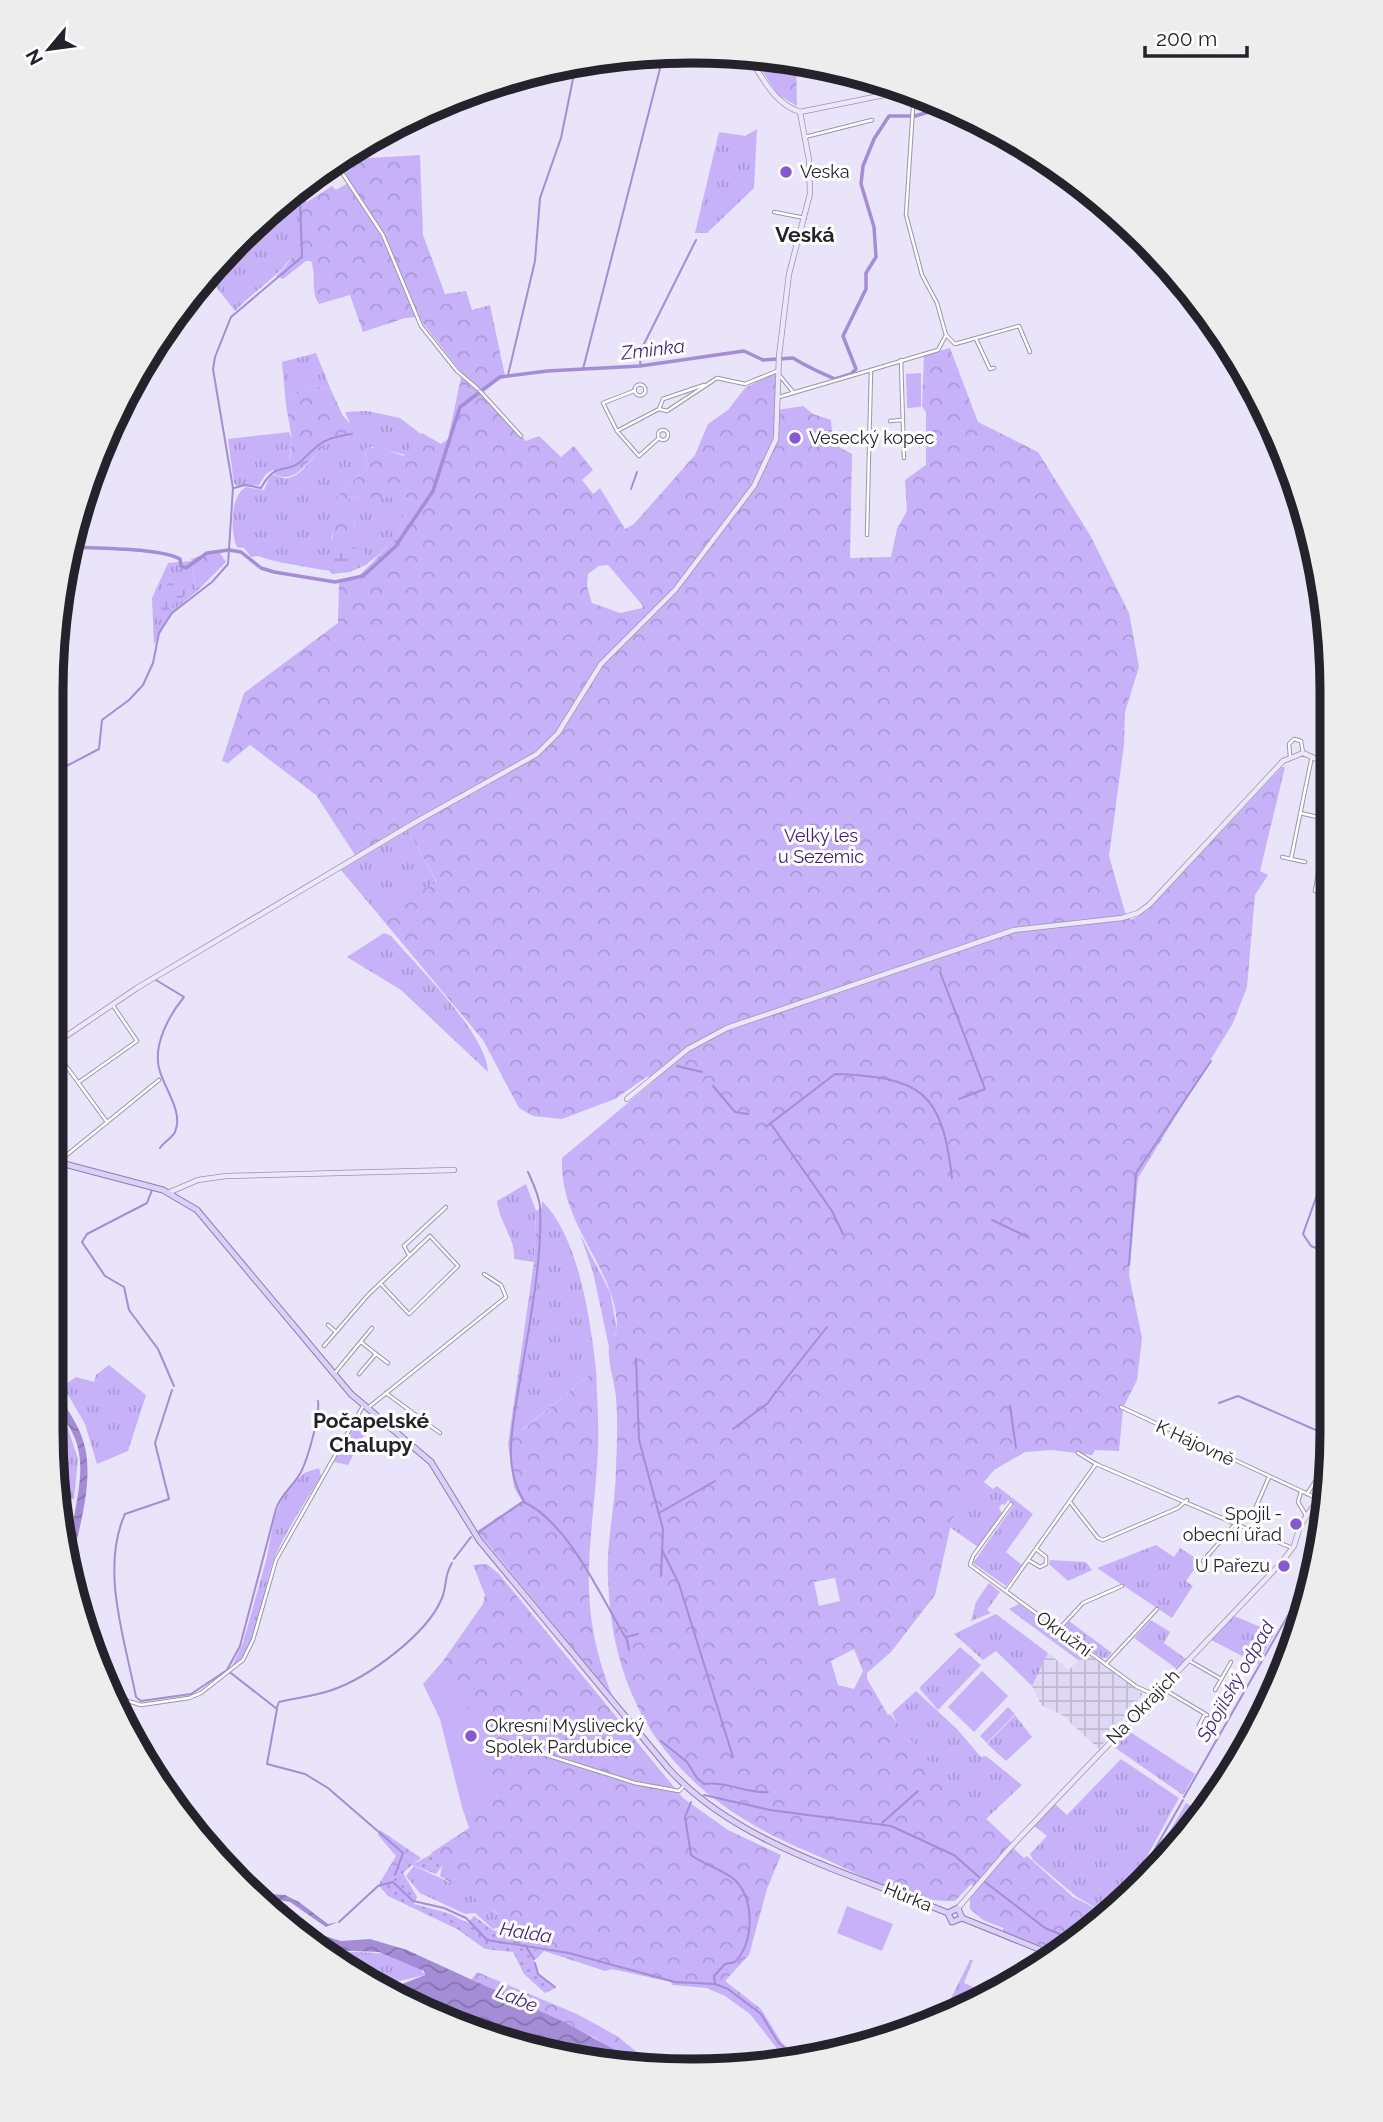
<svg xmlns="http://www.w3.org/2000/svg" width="1383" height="2122" font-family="Raleway,sans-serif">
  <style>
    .industrial { fill: url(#industrial-grid) }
    .grass { fill: url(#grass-tufts) }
    .forest { fill: url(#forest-crowns); fill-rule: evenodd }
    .wetland { fill: url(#wetland-marsh) }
    .park { fill: #c7b1f9 }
    .garden { fill: url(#garden-dots) }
    .water { fill: url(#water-waves) }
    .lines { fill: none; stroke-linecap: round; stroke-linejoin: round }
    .stream { stroke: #a48dd6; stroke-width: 2 }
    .canal { stroke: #a48dd6; stroke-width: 3.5 }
    .street-casing { stroke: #9b95a9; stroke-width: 4.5 }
    .secondary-casing { stroke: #9b95a9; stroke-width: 6 }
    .primary-casing { stroke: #8d7eaf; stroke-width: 7 }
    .street { stroke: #fff; stroke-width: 2.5 }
    .secondary { stroke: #eee7fc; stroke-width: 4.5 }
    .primary { stroke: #dcd0fa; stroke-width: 5 }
    .poi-dot { fill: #8658d1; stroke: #fff; stroke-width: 2.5 }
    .labels { text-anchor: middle; stroke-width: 6; stroke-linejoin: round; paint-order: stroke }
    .poi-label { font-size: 18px; fill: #24222a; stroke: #fff; text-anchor: start }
    .park-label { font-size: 18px; fill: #3e186e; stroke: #fff }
    .street-label { font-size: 18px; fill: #24222a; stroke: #fff }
    .water-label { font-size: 19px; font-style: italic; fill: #48267b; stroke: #fff }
    .quarter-label { font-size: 21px; font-weight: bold; fill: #24222a; stroke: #fff }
    .rim { fill: none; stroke: #24222a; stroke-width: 9 }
  </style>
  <defs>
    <pattern id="industrial-grid" width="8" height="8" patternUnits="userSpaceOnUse" patternTransform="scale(1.75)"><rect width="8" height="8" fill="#dfd8f4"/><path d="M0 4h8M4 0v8" fill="none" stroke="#bfb9d1"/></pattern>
    <pattern id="grass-tufts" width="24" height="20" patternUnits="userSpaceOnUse" patternTransform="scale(1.75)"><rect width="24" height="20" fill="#c7b1f9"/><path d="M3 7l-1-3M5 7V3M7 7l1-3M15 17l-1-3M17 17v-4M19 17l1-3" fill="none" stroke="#ab98d6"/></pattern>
    <pattern id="forest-crowns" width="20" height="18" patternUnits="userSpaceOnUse" patternTransform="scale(1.75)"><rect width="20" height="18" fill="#c7b1f9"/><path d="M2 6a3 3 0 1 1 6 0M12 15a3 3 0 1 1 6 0" fill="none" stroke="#ab98d6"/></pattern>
    <pattern id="wetland-marsh" width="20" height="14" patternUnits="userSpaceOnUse" patternTransform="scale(1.75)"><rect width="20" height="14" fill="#c7b1f9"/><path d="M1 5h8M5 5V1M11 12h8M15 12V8" fill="none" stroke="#ab98d6"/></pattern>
    <pattern id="garden-dots" width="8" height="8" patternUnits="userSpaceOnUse" patternTransform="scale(1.75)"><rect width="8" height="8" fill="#c7b1f9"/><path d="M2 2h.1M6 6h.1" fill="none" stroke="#ab98d6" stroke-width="1.8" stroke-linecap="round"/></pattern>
    <pattern id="water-waves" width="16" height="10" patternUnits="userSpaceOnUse" patternTransform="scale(1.75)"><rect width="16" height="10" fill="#a48dd6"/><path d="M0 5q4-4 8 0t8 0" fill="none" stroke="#8573ae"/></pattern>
  </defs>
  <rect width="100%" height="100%" fill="#e9e4f9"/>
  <path class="industrial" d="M1085,1652L1143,1694L1099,1749L1062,1715L1041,1705L1032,1686L1048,1653L1069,1670Z"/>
  <g class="grass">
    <path d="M757,129L754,188L707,233H695L719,132L745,136Z"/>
    <path d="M292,192C324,255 270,274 235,311L206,274Z"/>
    <path d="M316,353L331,390L314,385L296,395L286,405L282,362Z"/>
    <path d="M367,411L400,418L421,434L406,455L372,447L365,449L367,468L335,498L336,521L331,539L347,546L355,527L347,499C364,495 383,500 399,495L411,500L413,505L405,510L401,526L394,534L395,539C363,572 352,576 307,567C290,564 274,562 258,556L251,557L244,548L237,547C230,531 230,496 246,487L264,490L271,474C277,476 282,479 288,478C311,475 321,429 351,437L358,431L352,428L345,412Z"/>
    <path d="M289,432L292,439L289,461L266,474L259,485L237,486L234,483L228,439Z"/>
    <path d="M191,561L196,592L172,612L154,645L152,598L168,563Z"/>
    <path d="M408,830L437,883L377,913L341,870Z"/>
    <path d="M384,933L391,936C417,966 487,1034 488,1072L401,990L347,957Z"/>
    <path d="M526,1184L536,1211L534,1262L514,1259C516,1239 499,1222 497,1201Z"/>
    <path d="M542,1201C579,1237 590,1319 596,1369L516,1435L514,1431L536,1292Z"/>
    <path d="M580,1234L610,1292L617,1329L609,1347L593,1272Z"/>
    <path d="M109,1365L146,1395L128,1451L97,1464L85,1424L63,1386L76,1377L94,1382L96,1375Z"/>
    <path d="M65,1420L78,1459L74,1499L62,1498L51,1432Z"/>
    <path d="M357,1420L366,1425L364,1435L348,1465L334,1462Z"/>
    <path d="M319,1468L321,1476C307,1500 280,1539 272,1565C262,1593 258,1654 231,1668L243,1643L267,1557L274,1518L284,1494L304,1473Z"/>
    <path d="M981,1480L993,1489L997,1486L1033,1514L1006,1552L1022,1565L1006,1586L973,1563L1014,1505L1008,1500L1005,1505L1002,1504L999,1508L1002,1513L978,1547L948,1526Z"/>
    <path d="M1156,1545L1174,1557L1180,1548L1200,1561L1186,1581L1193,1586L1172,1618L1097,1568Z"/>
    <path d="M1050,1560L1086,1562L1092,1570L1068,1581L1049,1564Z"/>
    <path d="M989,1583L1000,1592L987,1610L991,1613L971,1621L976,1602Z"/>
    <path d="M1019,1604L1085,1652L1078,1660L1009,1609Z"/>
    <path d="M996,1614L1048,1653L1032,1686L996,1651L983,1660L954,1634Z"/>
    <path d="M1234,1616L1275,1633L1258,1664L1211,1640Z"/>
    <path d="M1151,1620L1170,1632L1164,1643L1186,1659L1177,1669L1134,1638Z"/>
    <path d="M1069,1621L1112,1653L1107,1658H1102L1068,1633L1065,1626Z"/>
    <path d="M960,1647L981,1665L938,1710L919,1688Z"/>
    <path d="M916,1691L957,1729L981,1757L986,1756L1022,1785L986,1819C955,1791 909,1751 892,1713Z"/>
    <path d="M1015,1715L1032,1737L1006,1761L987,1744Z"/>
    <path d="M1127,1730L1195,1774L1183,1795L1114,1747Z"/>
    <path d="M1121,1759L1179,1798L1126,1895L1105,1913L1077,1897L1033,1860L1030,1854L1047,1836L1034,1826L1055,1804L1067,1815Z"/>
    <path d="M1186,1803L1199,1811L1174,1853L1140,1882Z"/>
    <path d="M414,1866C433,1875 503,1903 502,1926L493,1929L475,1913L465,1914L420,1893L406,1876Z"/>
    <path d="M314,1946C319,1946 324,1949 330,1950C358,1955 407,1946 425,1975L386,1984Z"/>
    <path d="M970,1960H973L964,1983L985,1992L945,2010Z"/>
  </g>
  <g class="forest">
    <path d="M752,55L796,61L797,106L778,95Z"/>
    <path d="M420,155L423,235L445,294L466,291L472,310L490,305L505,376L481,391L526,441L539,436L561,457L574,446L593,470L582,480L593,494L600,488L625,529L634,524L695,455L708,424L728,410L745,388L773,373L776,375L777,410L803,406L813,414L831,420L832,432H838L837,446L852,454L850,558L891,557L897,529L907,511L905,480L926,465V412L922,407L924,355L950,348L978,422L1038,452L1090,535L1129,613L1139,667L1125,712L1124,745L1109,856L1125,912L1131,920L1147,911L1282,767H1285L1260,871L1268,875L1255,895L1247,987L1233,1023L1138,1178L1129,1275L1142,1338L1137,1380L1123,1408L1119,1451L1095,1450L1092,1455L1052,1450L1025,1452L994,1470L952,1520L935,1595L891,1652L867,1673V1679L888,1715L890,1714L943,1778L1015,1846L1014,1849L1024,1858L1027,1856L1073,1897L1105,1913L1059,1953L1003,1931V1928L983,1920L970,1909V1898L976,1889L971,1884L955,1901C907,1903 855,1871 811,1853C686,1802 612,1718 608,1578C606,1541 616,1504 616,1467C617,1445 618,1421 616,1398C615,1382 607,1362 609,1346C611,1338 617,1335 617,1327C617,1269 559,1226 562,1158L653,1082L648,1076L615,1099L562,1119L533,1116L519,1108L483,1040L377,913L437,882L405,825L355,855L316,795L250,745L228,763L222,761L244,693L338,623L339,579L358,577L395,539L393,534L401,526L405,509L413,505L411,500L399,495C384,500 365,497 348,498L356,533L347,546L341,548L332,543L335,498L367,468L365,449L376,447L404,456L422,433L441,444L448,439L462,373L418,317L405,318L363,332L350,295L319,304C310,291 317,276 311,261H306L283,279L276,276C301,255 307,222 292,192L296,188L307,202L332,186L336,190L350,182L338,160ZM608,565L643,606L642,608L620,613L592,603L587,586L588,574L599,566ZM835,1578L840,1601L819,1606L814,1582ZM854,1649L863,1671L854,1689L838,1685L831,1661Z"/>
    <path d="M314,385L331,390L343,416L359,433L358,438C353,439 348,435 343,436C314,440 305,487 275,475L273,469L290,459L292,439L286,405L296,395Z"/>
    <path d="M218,550L226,562L196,592L191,559Z"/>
    <path d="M543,1207L536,1292L515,1433L524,1429L596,1369C597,1396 599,1423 598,1450C593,1546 574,1599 612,1695L477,1531L522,1501L514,1487L508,1444L534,1262L536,1211Z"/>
    <path d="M487,1564L499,1574L683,1798L728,1830L781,1855L767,1889L749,1955L725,1981L761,2009L782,2043L797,2055L783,2056L750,2014L725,1996L707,1988L672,1985L671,1982L612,1969L605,1971L544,1951L517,1946L512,1929L503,1924L496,1912L440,1876L442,1866L431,1853L469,1828L462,1807L498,1798L487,1753L494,1734C467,1723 455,1685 443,1661L483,1604L485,1595L473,1565Z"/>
    <path d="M380,1830L421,1858L414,1863L405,1855L397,1875L381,1888L379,1884L396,1856L378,1835Z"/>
    <path d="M477,1972L577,2014L617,2036L658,2069L637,2067L595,2038L471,1980Z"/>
  </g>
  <g class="wetland">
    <path d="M353,547L364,550L368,564L350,572L332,574L327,568C327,555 342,551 353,547Z"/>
    <path d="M173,574L190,591L162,615L160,598Z"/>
  </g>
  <g class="park">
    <path d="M921,373V407L907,408L906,374Z"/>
    <path d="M443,1661L467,1708L478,1712L487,1731L500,1738L497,1749L488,1753L498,1799L462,1807L440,1719L423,1684Z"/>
    <path d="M982,1671L1008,1696L974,1732L948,1707Z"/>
    <path d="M1008,1707L1015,1714L987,1743L980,1736Z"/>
    <path d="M847,1906L893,1924L882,1951L837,1933Z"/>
  </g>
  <path class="garden" d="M432,1854L442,1866L436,1874L412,1865L403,1873L417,1897L414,1904L448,1913L468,1923L474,1916L493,1930L503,1934L512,1929L517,1946L544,1951L534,1961L538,1974L556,1988L545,1993L524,1974L513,1952L485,1949L457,1929L388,1896L381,1888L397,1875L405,1855L415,1863Z"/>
  <g class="water">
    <path d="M51,1384C61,1401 75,1418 82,1437C96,1475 80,1523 72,1562C66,1524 87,1487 78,1448C73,1424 51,1408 51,1384Z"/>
    <path d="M236,1869L270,1894L285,1895L299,1902L328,1924L338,1922L326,1927L290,1902L279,1900L325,1936L341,1941L370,1939L407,1950L566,2023L617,2051L637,2067L557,2051L516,2030L466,2015L437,2011L392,1988L425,1975L424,1971L379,1952L329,1950L314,1946L292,1929L288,1920L284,1921Z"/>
  </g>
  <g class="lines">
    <g class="stream">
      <path d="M640,366L641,350L696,240"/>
      <path d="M583,369L664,53"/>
      <path d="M508,375L535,261L540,198L561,138L576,64"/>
      <path d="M234,488L245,485L261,488C276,460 287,474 300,462C320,443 323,438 352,434"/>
      <path d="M631,489L637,472"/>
      <path d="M55,772L99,749L102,720L129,700L143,685L153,663L159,633L172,613L212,582L228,564L233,488L213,369L215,357L231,317L302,257L300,200L295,189"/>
      <path d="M940,972L985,1089L959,1099"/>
      <path d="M156,980L184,997C170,1014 153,1044 159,1068C163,1087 184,1111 175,1132C172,1138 164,1142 160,1148"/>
      <path d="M677,1066L702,1072"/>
      <path d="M713,1086L735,1112L748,1114"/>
      <path d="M771,1124L832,1211L843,1234"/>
      <path d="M767,1126L835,1074C922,1077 942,1092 952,1178"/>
      <path d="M152,1190L147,1203L87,1234L82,1242L105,1276L124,1287L129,1310L158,1349L174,1386"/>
      <path d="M992,1220L1028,1237"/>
      <path d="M1328,1253L1311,1246L1303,1234L1328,1164"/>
      <path d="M1129,1265L1136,1173L1211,1061"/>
      <path d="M636,1359L639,1440L663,1529L661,1576"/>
      <path d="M778,1389L827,1327"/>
      <path d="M172,1390L155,1443L169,1499L125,1514C100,1569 125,1640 136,1697L141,1701L191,1694L227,1670L277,1709L267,1764L305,1774L328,1788L403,1853L395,1875"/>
      <path d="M1219,1403L1238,1396L1327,1435"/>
      <path d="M1010,1406L1016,1448"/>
      <path d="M733,1429L768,1403L776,1391"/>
      <path d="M524,1502C570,1524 601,1598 627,1640L629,1650"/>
      <path d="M659,1513L715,1481"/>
      <path d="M479,1532L524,1501C503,1467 512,1429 518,1392C527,1337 543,1262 540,1207C539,1195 533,1183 528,1172"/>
      <path d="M662,1550L679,1584L733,1757"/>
      <path d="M454,1559L471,1537"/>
      <path d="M626,1637L638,1634"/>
      <path d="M227,1670L240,1646L276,1509C282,1492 293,1487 301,1472C308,1458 320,1416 318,1401"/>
      <path d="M277,1707L279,1702C296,1698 315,1696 332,1690C367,1678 427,1635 442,1598C447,1586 444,1575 452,1563"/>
      <path d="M661,1741L687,1762L697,1778L704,1784C728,1781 746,1794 768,1792"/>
      <path d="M704,1795L770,1810L891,1826L954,1855L979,1877"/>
      <path d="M1184,1797L1310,1577"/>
      <path d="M691,1802L685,1817L691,1855C704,1865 723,1869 735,1880C755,1900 754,1942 735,1962L725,1964L714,1976L715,1984"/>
      <path d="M882,1823L918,1791"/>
      <path d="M985,1882L1045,1928L1074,1940"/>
      <path d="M1132,1889L1183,1800"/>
      <path d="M339,1922L378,1886L393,1882L413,1901L444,1908L466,1918L487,1940L569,1953L675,1982L715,1984L728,1989L761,2014L778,2042L793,2056"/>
      <path d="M525,1945L534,1959"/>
      <path d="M535,1963L538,1974L555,1987"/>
    </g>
    <path class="canal" d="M75,547C102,549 159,548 180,559L181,566L186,568L207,553L229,550L241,552L261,568L274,572L335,582L363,576L395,547L433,491L460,407L500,377L547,371L640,366L744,351L763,360L793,358C806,366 821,373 835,379L851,374L856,369L843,336L866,289V273L876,257L874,227L861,184L863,166L874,139L889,116H915L946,107"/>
    <defs>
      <g id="street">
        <path d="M914,92L906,215L922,275L937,303L946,335L955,344L1019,326L1030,352"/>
        <path d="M805,137L872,120"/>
        <path d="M335,162L383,235L421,326L457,371L478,389"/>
        <path d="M774,212L805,218"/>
        <path d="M976,339L990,369L994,368"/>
        <path d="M901,360L904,458"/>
        <path d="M780,376L794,393"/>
        <circle cx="640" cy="390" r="5.5"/>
        <path d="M480,391L521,436"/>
        <path d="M634,391L603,403L617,431L659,409L663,399L704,385"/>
        <path d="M779,397L871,370"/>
        <path d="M659,409L667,411L717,378L745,384L777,371"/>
        <path d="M890,421L903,420"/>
        <path d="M630,424L642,418"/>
        <circle cx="663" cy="435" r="5"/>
        <path d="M617,431L639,456L659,438"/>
        <path d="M867,535L871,370L938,350L946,335"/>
        <path d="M1290,756L1289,744L1294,739L1301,741L1303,753"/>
        <path d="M1300,813L1330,820"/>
        <path d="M1282,857L1291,859"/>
        <path d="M1305,862L1291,859L1312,756"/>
        <path d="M1315,891L1328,819"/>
        <path d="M53,1048L107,1122"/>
        <path d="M79,1082L137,1041L112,1004"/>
        <path d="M58,1162L159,1080"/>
        <path d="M409,1255L404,1246L446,1207"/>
        <path d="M328,1325L336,1332"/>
        <path d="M324,1346L368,1295L430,1236L458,1266L409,1314L380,1283"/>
        <path d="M376,1354L388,1363"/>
        <path d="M334,1374L372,1328"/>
        <path d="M359,1374L376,1354L361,1342"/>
        <path d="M386,1393L440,1433"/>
        <path d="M369,1407L506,1297L501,1285L484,1274"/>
        <path d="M1121,1407L1327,1503"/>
        <path d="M1078,1453L1096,1464L1292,1548"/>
        <path d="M1301,1492L1298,1502L1307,1517"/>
        <path d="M1307,1494L1327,1463"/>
        <path d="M1070,1502L1098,1538L1103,1540L1178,1508L1187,1500"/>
        <path d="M1011,1504L973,1556L970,1565L1137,1687L1155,1695"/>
        <path d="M1252,1516L1269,1477"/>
        <path d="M1028,1560L1040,1567L1046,1564V1557L1036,1549"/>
        <path d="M1203,1561L1237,1522"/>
        <path d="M1006,1591L1096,1464"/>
        <path d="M1058,1630L1083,1603L1122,1586"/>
        <path d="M1188,1660L1221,1679"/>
        <path d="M1106,1664L1157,1609"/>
        <path d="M1162,1688L1207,1715"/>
        <path d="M1215,1690L1231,1662"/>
        <path d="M115,1697L141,1705L189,1698L201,1693L243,1660L253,1640L276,1560L363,1406"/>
        <path d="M1199,1725L1205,1714"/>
        <path d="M499,1740L635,1783L679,1791L684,1786"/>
      </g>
      <g id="secondary">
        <path d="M747,55C763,77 773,103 800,112L909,90"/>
        <path d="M53,1045L137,988L414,823L537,754L558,733L601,664L675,590L754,486L776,439L779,356L789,274L810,194L809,160L800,112"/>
        <path d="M627,1099L688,1049L727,1028L1014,930L1122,918L1138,913L1149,905L1283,761L1303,753L1330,765"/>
        <path d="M170,1192L198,1180L226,1176L454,1170"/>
        <path d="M958,1908L1008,1850L1281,1563L1294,1546L1300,1526L1318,1499"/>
      </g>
      <g id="primary">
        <path d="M53,1161L163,1190L197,1210L351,1394L431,1462L479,1540L668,1768C736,1844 855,1875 948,1913"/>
        <path d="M948,1913L958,1908L962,1918"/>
        <path d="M948,1913L952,1922L962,1918"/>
        <path d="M962,1918L1056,1956"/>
      </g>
    </defs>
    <use href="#street" class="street-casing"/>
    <use href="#secondary" class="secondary-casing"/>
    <use href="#primary" class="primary-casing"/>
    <use href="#street" class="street"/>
    <use href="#secondary" class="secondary"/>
    <use href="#primary" class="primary"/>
  </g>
  <g class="poi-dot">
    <circle cx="786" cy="172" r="7"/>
    <circle cx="795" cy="438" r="7"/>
    <circle cx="1296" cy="1524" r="7"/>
    <circle cx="1284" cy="1566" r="7"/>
    <circle cx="471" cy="1736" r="7"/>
  </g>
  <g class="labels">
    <g class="poi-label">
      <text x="800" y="178">Veska</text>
      <text x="809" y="444">Vesecký kopec</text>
      <text x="1282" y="1520" text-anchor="end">Spojil -<tspan x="1282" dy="21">obecní úřad</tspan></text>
      <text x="1270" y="1572" text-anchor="end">U Pařezu</text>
      <text x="485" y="1732">Okresní Myslivecký<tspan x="485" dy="21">Spolek Pardubice</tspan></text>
    </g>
    <g class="park-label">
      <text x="821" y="842">Velký les<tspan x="821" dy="21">u Sezemic</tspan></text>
    </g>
    <g class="street-label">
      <text transform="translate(1195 1443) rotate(25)" y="6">K Hájovně</text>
      <text transform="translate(1064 1634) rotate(36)" y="6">Okružní</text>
      <text transform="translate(1143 1707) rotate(-46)" y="6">Na Okrajích</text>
      <text transform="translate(908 1897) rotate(22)" y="6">Hůrka</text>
    </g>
    <g class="water-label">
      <text transform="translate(653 349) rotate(-7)" y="7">Zminka</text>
      <text transform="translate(1235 1681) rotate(-60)" y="7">Spojilský odpad</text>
      <text transform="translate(526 1932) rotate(9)" y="7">Halda</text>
      <text transform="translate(517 1998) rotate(22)" y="7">Labe</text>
    </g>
    <g class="quarter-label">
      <text x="805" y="242">Veská</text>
      <text x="371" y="1428">Počapelské<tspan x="371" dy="24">Chalupy</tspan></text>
    </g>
  </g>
  <path d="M0 0H1383V2122H0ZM691 63H692A628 628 0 0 1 1320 691V1431A628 628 0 0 1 692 2059H691A628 628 0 0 1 63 1431V691A628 628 0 0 1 691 63Z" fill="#ededee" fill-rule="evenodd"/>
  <path class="rim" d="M691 63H692A628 628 0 0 1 1320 691V1431A628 628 0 0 1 692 2059H691A628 628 0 0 1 63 1431V691A628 628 0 0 1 691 63Z"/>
  <g transform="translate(49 49) rotate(241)" stroke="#ffffff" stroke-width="5" paint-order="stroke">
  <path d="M0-5L12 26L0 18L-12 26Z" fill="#24222a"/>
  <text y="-10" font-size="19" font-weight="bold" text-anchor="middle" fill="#24222a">N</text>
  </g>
  <path d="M1145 46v10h102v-10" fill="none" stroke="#24222a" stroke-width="3.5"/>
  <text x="1156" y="46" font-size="21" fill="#24222a" stroke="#ffffff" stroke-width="5" paint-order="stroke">200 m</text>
</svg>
